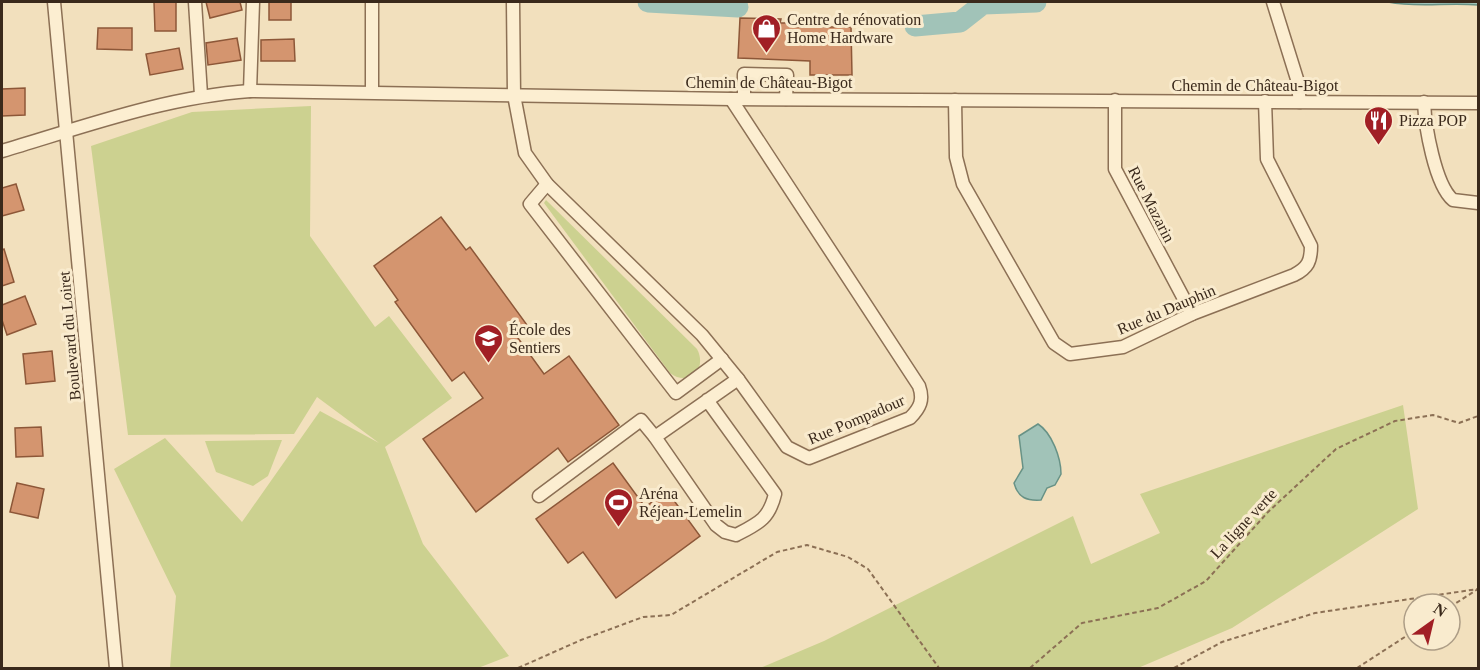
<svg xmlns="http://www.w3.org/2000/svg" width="1480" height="670" font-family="'Times New Roman',serif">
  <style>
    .green { fill: #ccd190 }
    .water { fill: #a1c3b8; stroke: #689286; stroke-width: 1.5 }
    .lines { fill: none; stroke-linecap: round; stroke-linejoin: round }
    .river { stroke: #a1c3b8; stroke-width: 21 }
    .building { fill: #d4956f; stroke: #8d5738; stroke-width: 1.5 }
    .minor-casing { stroke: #8c7055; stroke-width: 15 }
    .path { stroke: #8c7055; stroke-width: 2; stroke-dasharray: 4.5 3; stroke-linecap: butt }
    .minor { stroke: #fceed1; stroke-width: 12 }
    .labels { text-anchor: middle; stroke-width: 6; stroke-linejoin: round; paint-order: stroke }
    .poi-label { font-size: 16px; fill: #3a291b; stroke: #f9ebce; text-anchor: start }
    .street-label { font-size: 16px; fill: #3a291b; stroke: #f9ebce }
  </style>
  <rect width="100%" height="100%" fill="#f2e0bd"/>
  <g class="green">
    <path d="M311,106L310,236L375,327L389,316L452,398L385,447L423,544L509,656L478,668H170L176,596L114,469L165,438L242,522L320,411L379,443L317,397L294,434L128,435L91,146L192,112Z"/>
    <path d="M546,200L697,349C708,370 688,387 670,373L544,203Z"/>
    <path d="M1403,405L1418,509L1232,628L1138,668H760L824,641L1073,516L1091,564L1160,533L1140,494Z"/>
    <path d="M282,440L268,476L253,486L216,472L205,441Z"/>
  </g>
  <g class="water">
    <path d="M1388,2H1478V5C1448,2 1418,8 1388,2Z"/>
    <path d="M1038,424C1052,433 1061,458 1061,474L1055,485L1047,488L1041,500C1027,501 1018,498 1014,483L1023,468L1019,436Z"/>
  </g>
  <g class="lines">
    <g class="river">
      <path d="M648,2L738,7"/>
      <path d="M915,26L960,22L983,4L1036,2"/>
    </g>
  </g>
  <g class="building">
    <path d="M154,2H176V31H155Z"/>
    <path d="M206,2H240L242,10L210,18Z"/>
    <rect x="269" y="2" width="22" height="18"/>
    <path d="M740,18L781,19L780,23H796V27H851L852,75H810V61L738,58Z"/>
    <path d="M98,28H132V50L97,49Z"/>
    <path d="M237,38L241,60L208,65L206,43Z"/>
    <path d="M294,39L295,61H261V40Z"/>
    <path d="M179,48L183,69L150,75L146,54Z"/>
    <path d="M25,88V115L2,116V89Z"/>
    <path d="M16,184L24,210L2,216V188Z"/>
    <path d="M441,217L466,250L470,247L527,325L515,334L544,374L569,356L619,425L568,462L558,448L476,512L423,439L483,398L464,372L452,381L395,302L398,300L374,266Z"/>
    <path d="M4,249L14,282L2,286V250Z"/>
    <path d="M25,296L36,324L7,335L2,320V305Z"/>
    <path d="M52,351L55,381L26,384L23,354Z"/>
    <path d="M41,427L43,456L16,457L15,428Z"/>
    <path d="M613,463L645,507L667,491L700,536L616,598L583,552L568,563L536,519Z"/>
    <path d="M17,483L44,489L38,518L10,512Z"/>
  </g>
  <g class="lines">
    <defs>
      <g id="minor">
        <path d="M54,2L116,668"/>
        <path d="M195,2L201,95"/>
        <path d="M513,2L514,95L525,153L547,184L702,335L738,379L787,447L809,458L910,418C920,408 924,400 919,386L731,99"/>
        <path d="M1273,2L1297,79L1300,102"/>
        <path d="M250,91L253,2"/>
        <path d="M372,92V2"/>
        <path d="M744,98V74L787,75L786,99"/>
        <path d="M955,100L956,157L963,184L1054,343L1070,354L1123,347L1192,314L1294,275C1308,268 1311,261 1311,246L1267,159L1265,101"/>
        <path d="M1115,100V169L1192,314"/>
        <path d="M1424,102C1425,126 1435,185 1453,200L1478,203"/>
        <path d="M2,151C83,127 165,97 250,91L731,99L1478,103"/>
        <path d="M547,184L530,204L676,393L722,359"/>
        <path d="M707,400L775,494C769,519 759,523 736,535L725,532L716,525L655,437L738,379"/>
        <path d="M539,496L641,420L655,437"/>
      </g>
    </defs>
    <use href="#minor" class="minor-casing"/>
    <g class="path">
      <path d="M1450,607L1478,589"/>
      <path d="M518,668L581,640L643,617L671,615L777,552L807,545L848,557L868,569L939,668"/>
      <path d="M1030,668L1082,623L1158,608L1206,581L1268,512L1336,449L1395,421L1433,415L1459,423L1478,416"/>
      <path d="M1174,668L1222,642L1315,613L1478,589"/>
      <path d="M1357,668L1414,631"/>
    </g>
    <use href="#minor" class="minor"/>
  </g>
  <defs>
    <symbol id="shop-pin" viewBox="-11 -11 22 30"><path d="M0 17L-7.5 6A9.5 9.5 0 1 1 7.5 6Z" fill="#a11f25" stroke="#f9ebce"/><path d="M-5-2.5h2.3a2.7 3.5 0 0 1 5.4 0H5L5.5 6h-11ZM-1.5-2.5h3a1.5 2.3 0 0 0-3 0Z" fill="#fff"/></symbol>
    <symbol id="restaurant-pin" viewBox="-11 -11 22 30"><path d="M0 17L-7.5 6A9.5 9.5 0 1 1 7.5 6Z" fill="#a11f25" stroke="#f9ebce"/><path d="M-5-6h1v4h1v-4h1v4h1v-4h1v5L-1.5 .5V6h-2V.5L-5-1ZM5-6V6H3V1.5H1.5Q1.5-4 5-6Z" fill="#fff"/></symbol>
    <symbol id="school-pin" viewBox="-11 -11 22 30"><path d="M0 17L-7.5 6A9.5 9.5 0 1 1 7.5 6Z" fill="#a11f25" stroke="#f9ebce"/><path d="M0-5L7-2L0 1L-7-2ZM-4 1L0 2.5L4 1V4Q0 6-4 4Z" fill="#fff"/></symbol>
    <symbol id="stadium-pin" viewBox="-11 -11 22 30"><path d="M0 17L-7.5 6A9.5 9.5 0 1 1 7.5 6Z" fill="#a11f25" stroke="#f9ebce"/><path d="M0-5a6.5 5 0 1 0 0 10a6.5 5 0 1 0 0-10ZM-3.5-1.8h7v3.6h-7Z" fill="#fff"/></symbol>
  </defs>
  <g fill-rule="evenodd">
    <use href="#shop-pin" x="750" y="12" width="33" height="45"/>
    <use href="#restaurant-pin" x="1362" y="104" width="33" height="45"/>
    <use href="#school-pin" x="472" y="322" width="33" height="45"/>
    <use href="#stadium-pin" x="602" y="486" width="33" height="45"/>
  </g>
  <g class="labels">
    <g class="poi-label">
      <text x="787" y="25">Centre de rénovation<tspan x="787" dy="18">Home Hardware</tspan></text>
      <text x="1399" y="126">Pizza POP</text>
      <text x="509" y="335">École des<tspan x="509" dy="18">Sentiers</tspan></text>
      <text x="639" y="499">Aréna<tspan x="639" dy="18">Réjean‑Lemelin</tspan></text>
    </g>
    <g class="street-label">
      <text x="769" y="88">Chemin de Château-Bigot</text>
      <text x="1255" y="91">Chemin de Château-Bigot</text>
      <text transform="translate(1152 204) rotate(63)" y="6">Rue Mazarin</text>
      <text transform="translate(1166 309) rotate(-23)" y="6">Rue du Dauphin</text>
      <text transform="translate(69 336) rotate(-95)" y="6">Boulevard du Loiret</text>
      <text transform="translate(856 419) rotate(-23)" y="6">Rue Pompadour</text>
      <text transform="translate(1243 523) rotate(-47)" y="6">La ligne verte</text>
    </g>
  </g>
  <rect width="1480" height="670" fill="none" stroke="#3a291b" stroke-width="6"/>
  <g transform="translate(1432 622) rotate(34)"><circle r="28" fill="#f9ebce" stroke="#ad9d86" stroke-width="1.5"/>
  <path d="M0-4.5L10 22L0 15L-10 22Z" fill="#a11f25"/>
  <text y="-9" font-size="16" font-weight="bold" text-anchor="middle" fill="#3a291b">N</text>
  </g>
</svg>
